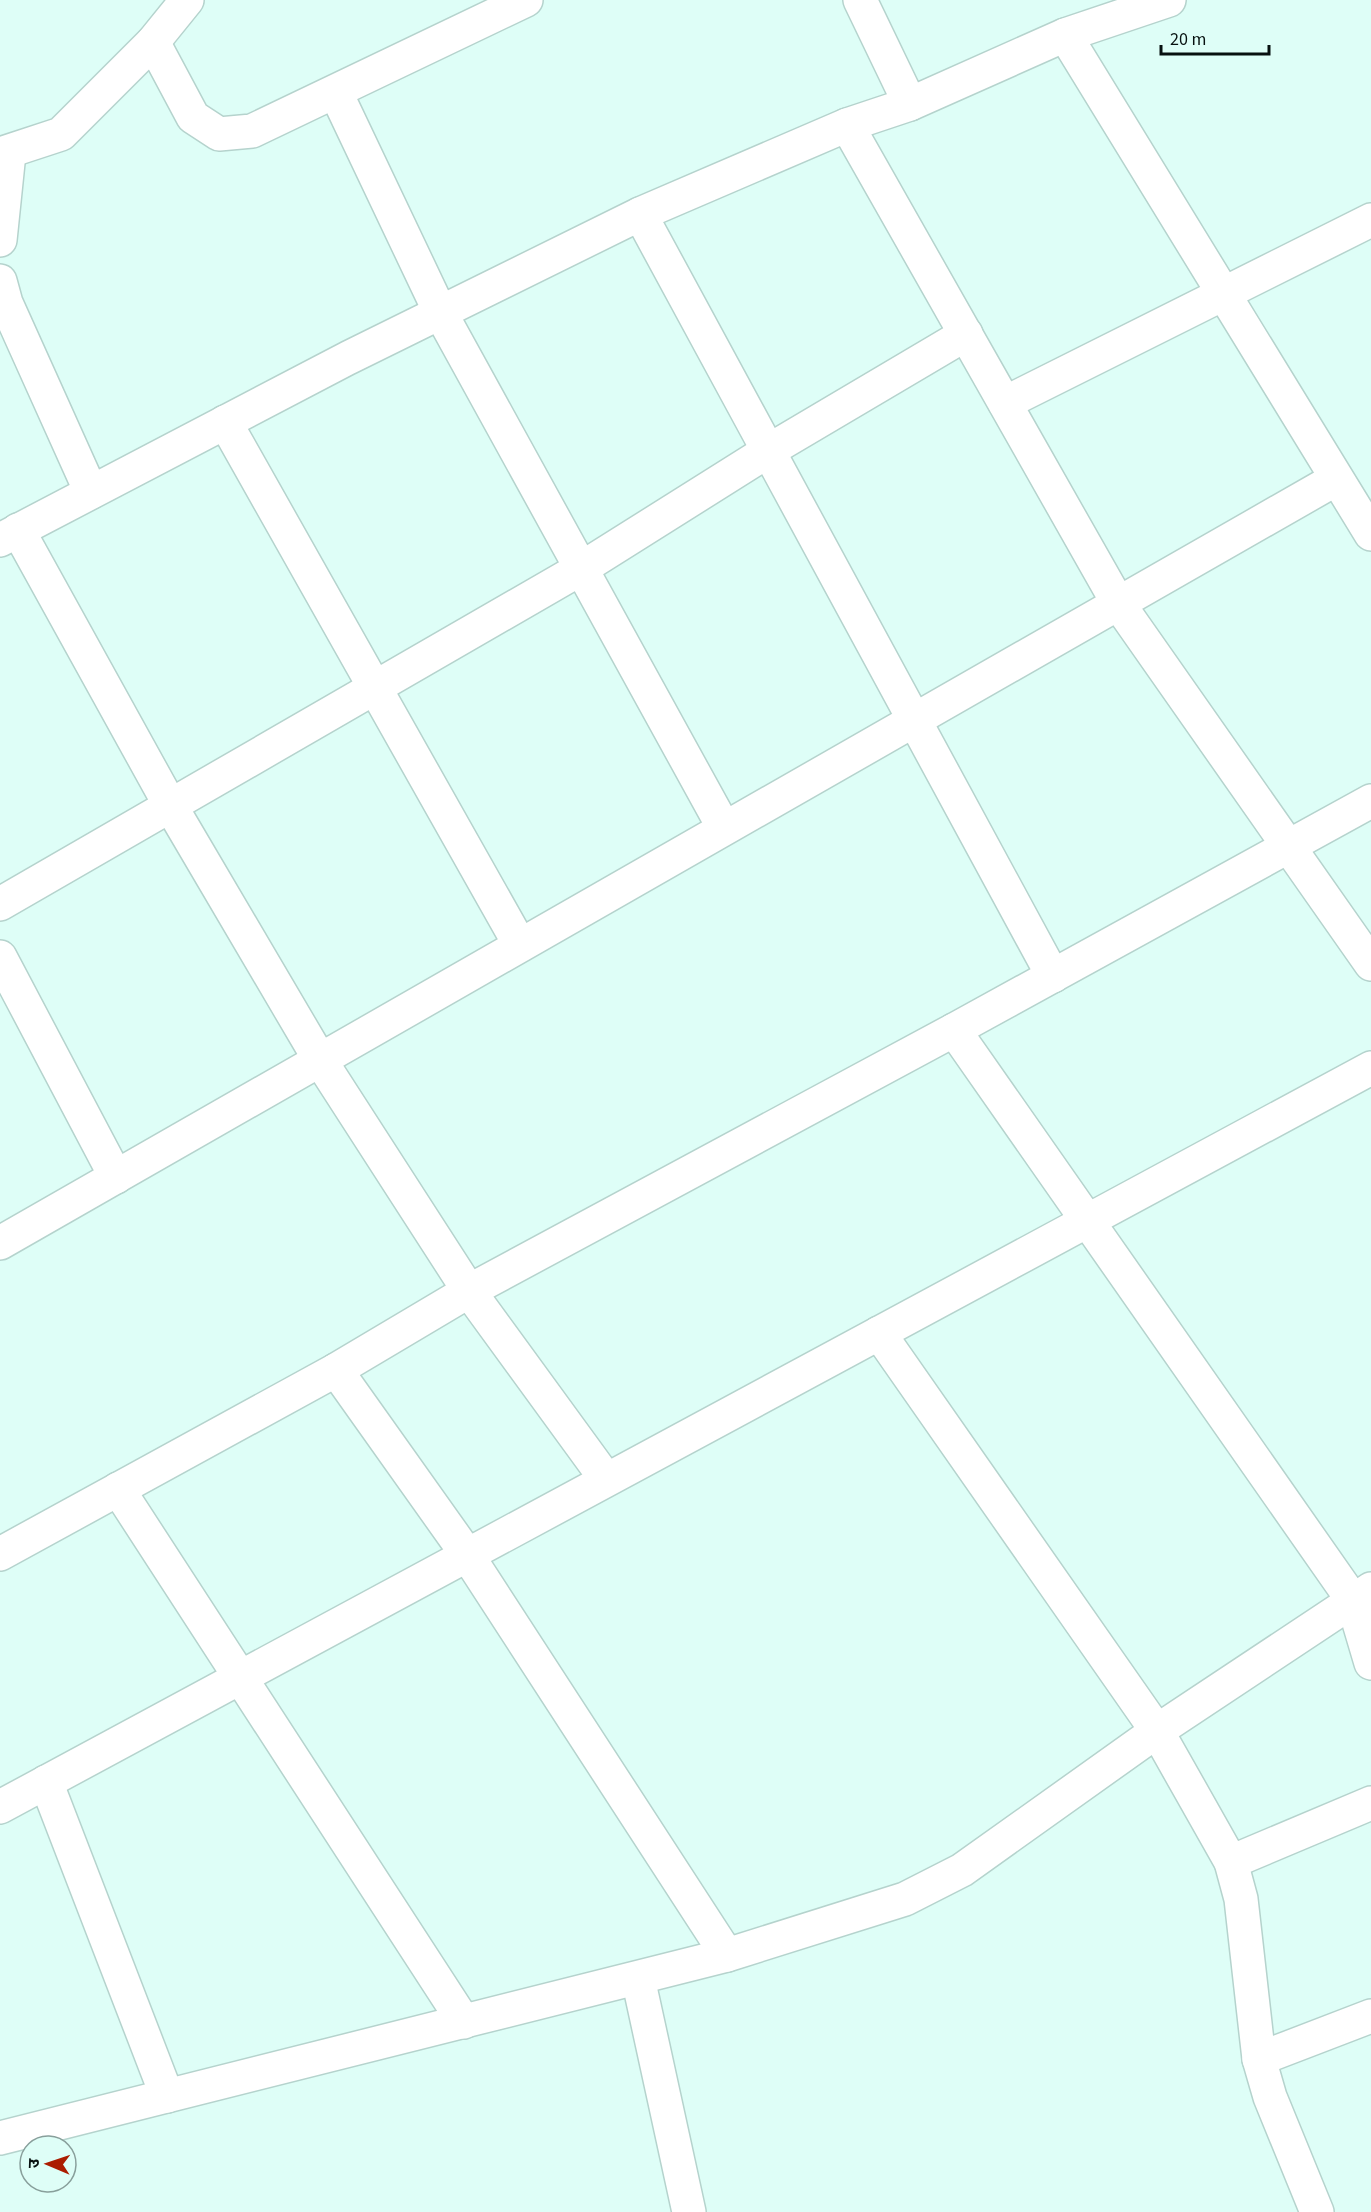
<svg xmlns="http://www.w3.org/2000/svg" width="1371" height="2212" font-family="'Source Sans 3','Noto Sans Devanagari',sans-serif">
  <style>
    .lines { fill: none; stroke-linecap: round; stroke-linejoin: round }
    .street-casing { stroke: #b5d3cd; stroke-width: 36 }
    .street { stroke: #fff; stroke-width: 33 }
  </style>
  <rect width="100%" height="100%" fill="#defef7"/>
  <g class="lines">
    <defs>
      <g id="street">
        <path d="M860,0L910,104"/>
        <path d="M1065,35L1371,534"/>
        <path d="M153,42L193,117L219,134L252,131L526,0"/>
        <path d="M336,93L440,312L724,828"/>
        <path d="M847,125L1118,603L1371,964"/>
        <path d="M0,154L61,134L153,42L187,0"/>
        <path d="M640,214L1053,976"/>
        <path d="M0,240L9,153"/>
        <path d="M0,281L6,303L91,492"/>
        <path d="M1005,403L1371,220"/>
        <path d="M225,422L520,945"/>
        <path d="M18,530L170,805L320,1060L469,1291L606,1479"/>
        <path d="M0,540L348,358L640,214L847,125L910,104L1065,35L1169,0"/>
        <path d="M0,904L582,568L768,451L966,334"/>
        <path d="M0,957L116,1177"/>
        <path d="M954,1030L1352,1599L1371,1663"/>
        <path d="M0,1243L1336,479"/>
        <path d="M879,1333L1157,1731L1231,1862L1241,1899L1259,2059L1270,2097L1317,2212"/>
        <path d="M336,1370L466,1553L727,1955"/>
        <path d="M118,1489L464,2022"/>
        <path d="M0,1554L336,1370L469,1291L954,1030L1371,801"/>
        <path d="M46,1782L167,2096"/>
        <path d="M0,1807L1371,1068"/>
        <path d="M1231,1862L1371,1803"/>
        <path d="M638,1978L689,2212"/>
        <path d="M1259,2059L1371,2016"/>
        <path d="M0,2138L727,1955L905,1899L962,1870L1157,1731L1371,1589"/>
      </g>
    </defs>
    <use href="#street" class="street-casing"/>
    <use href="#street" class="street"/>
  </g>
  <g transform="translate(48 2164) rotate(272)"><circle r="28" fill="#defef7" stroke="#889f9b" stroke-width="1.5"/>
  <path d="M0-4.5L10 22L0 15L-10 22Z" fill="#ab1d01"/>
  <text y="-9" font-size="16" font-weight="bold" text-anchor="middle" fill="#071110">उ</text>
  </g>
  <path d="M1161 45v9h108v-9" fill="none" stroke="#071110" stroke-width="3"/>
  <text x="1170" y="45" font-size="18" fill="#071110" stroke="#defef7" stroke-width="4.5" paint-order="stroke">20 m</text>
</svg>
